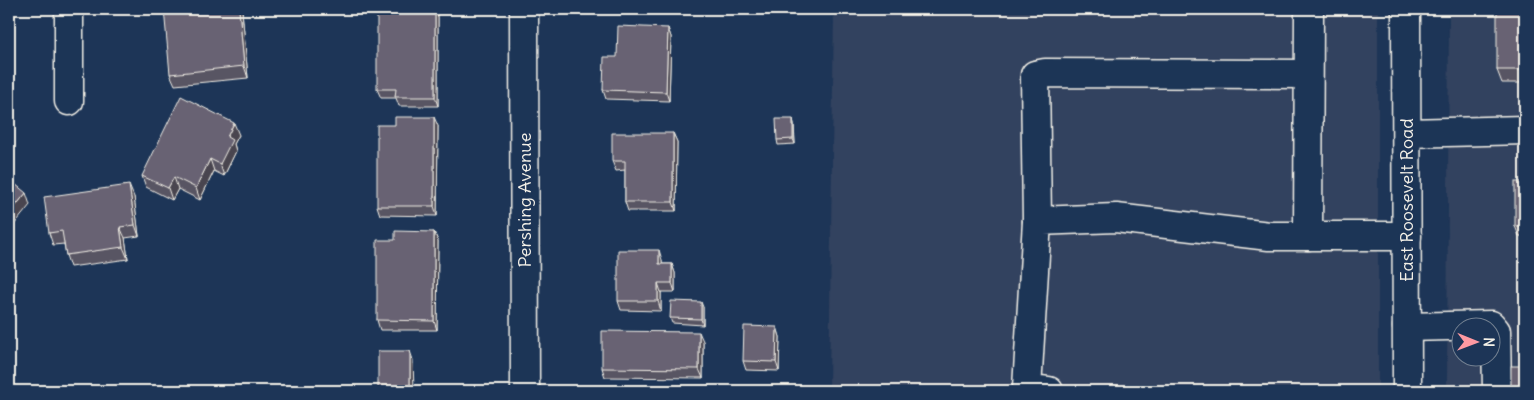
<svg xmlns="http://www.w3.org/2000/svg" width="1534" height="400" font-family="Delius,sans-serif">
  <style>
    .built { fill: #33425f; fill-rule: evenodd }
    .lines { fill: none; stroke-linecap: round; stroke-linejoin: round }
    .minor-casing { stroke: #f4f1e8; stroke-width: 31 }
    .major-casing { stroke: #f4f1e8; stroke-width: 31 }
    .minor { stroke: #1d3557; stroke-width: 28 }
    .major { stroke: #1d3557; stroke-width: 28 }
    .wall { fill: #595463; stroke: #f4f1e8 }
    .shaded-wall { fill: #484550; stroke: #f4f1e8 }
    .building { fill: #676273; stroke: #f4f1e8 }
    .labels { text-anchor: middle; stroke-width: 4; stroke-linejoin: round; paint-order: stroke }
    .street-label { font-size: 18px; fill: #f4f1e8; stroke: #1d3557 }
  </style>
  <rect width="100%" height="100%" fill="#1d3557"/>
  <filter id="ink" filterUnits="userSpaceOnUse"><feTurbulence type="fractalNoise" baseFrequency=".02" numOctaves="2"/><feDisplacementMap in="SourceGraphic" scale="10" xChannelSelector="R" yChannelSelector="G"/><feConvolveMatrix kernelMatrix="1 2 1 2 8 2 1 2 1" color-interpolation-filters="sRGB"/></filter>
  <g filter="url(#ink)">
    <g class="built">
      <path d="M834,9H1378V391H829Z"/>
      <path d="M1449,9H1525V391H1447ZM1462,328H1492V358H1462Z"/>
    </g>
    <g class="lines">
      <defs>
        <g id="minor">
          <path d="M524,9L525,391"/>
          <path d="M69,101V9"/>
          <path d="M1407,133L1525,130"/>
          <path d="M1037,221L1035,75L1045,73L1308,74"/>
          <path d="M1308,236L1309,9"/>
          <path d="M1407,327L1491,325L1496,331L1497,391"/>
          <path d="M1049,391L1027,388L1037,221L1116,218L1269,236H1407"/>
        </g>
        <path id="major" d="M1406,9L1407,391"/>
      </defs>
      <use href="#minor" class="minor-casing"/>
      <use href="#major" class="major-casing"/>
      <use href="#minor" class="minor"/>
      <use href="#major" class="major"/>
    </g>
    <g class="wall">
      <path d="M435,9L438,17V106H399L396,98H381L377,89Z"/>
      <path d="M1525,9V83H1502L1497,70Z"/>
      <path d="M242,11L248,78L175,85L170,74Z"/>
      <path d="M668,28L671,37L669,101L606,99L603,90L617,57Z"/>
      <path d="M793,119L794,124L795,144L778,145L777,140Z"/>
      <path d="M438,126L437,216L380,215L377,206Z"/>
      <path d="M673,133L677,142L676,211H628L625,202V170L616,171L612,161Z"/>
      <path d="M239,135L234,144L236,151L224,176L214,171L200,200L178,189L172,200L146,187L142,176Z"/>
      <path d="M1525,182V236H1519L1515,226Z"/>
      <path d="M134,197L139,236L125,238L128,259L70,267L66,255L64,244L53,245L49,233Z"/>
      <path d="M434,232L438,241L437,330H380L377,320L395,240Z"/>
      <path d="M662,260V264H672L675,273V292H661V311L621,310L618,301Z"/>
      <path d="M703,307V325L672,323L670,318Z"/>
      <path d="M777,327L780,337L779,371L746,370L743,361Z"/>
      <path d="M703,341V378L605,377L602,368Z"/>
    </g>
    <g class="shaded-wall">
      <path d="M239,9H241L242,11L248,78L244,66Z"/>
      <path d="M435,9L438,17V106L435,97Z"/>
      <path d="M668,28L671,37L669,101L666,92Z"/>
      <path d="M434,117L438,126L437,216L434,206Z"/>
      <path d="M793,119L794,124L795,144L793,139Z"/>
      <path d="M234,123L239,135L234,144L236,151L224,176L220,164L227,137Z"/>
      <path d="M673,133L677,142L676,211L673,202Z"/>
      <path d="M210,159L214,171L200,200L196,188Z"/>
      <path d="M174,177L178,189L172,200L168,188Z"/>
      <path d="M129,185L134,197L139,236L135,225Z"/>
      <path d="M26,193L30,205L9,231V214Z"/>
      <path d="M120,227L125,238L128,259L123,247Z"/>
      <path d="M434,232L438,241L437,330L434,321Z"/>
      <path d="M659,250L662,260V273L659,264Z"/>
      <path d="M672,264L675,273V292L672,283Z"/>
      <path d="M658,283L661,292V311L658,301Z"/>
      <path d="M701,302L703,307V325L701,319Z"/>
      <path d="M777,327L780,337L779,371L776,362Z"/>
      <path d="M699,332L703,341V378L699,369Z"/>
      <path d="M410,351L413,360L414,391L410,390Z"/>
    </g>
    <g class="building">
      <path d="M164,9H239L244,66L170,74Z"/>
      <path d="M377,9H435V97H395L396,89H377Z"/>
      <rect x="1497" y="9" width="28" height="61"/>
      <path d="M618,26L668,28L666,92L603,90L604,57H617Z"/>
      <path d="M181,96L234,123L227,137L232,140L220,164L210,159L196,188L174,177L168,188L142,176Z"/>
      <path d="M395,117H434V206H377V125H395Z"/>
      <path d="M776,119H793V139L777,140Z"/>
      <path d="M612,133H673V202H625V161H612Z"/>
      <path d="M9,179L26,193L9,214Z"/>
      <rect x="1515" y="182" width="10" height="44"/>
      <path d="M129,185L135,225L120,227L123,247L66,255L62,231L49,233L44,197Z"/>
      <path d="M395,231L434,232V321L377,320V240H395Z"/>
      <path d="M618,250H659V264H672V283H658V301H618Z"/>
      <path d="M671,301L701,302V319L670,318Z"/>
      <path d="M744,326L777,327L776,362L743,361Z"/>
      <path d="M602,331L699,332V369L602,368Z"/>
      <path d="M378,351H410V390H416V391H369V389H378Z"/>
      <rect x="1511" y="366" width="14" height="25"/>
    </g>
  </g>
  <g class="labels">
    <g class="street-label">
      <text transform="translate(525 200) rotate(-90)" y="6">Pershing Avenue</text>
      <text transform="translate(1407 200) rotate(-90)" y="6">East Roosevelt Road</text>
    </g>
  </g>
  <rect width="1534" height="400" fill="none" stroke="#1d3557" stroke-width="30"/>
  <rect x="15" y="15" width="1504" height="370" fill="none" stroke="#f4f1e8" stroke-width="2" filter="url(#ink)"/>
  <g transform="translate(1476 342) rotate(91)"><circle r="24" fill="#1d3557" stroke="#738091"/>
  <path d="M0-4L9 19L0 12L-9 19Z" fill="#ff9aa2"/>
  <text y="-8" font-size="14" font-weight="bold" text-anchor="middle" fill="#f4f1e8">N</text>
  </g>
</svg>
